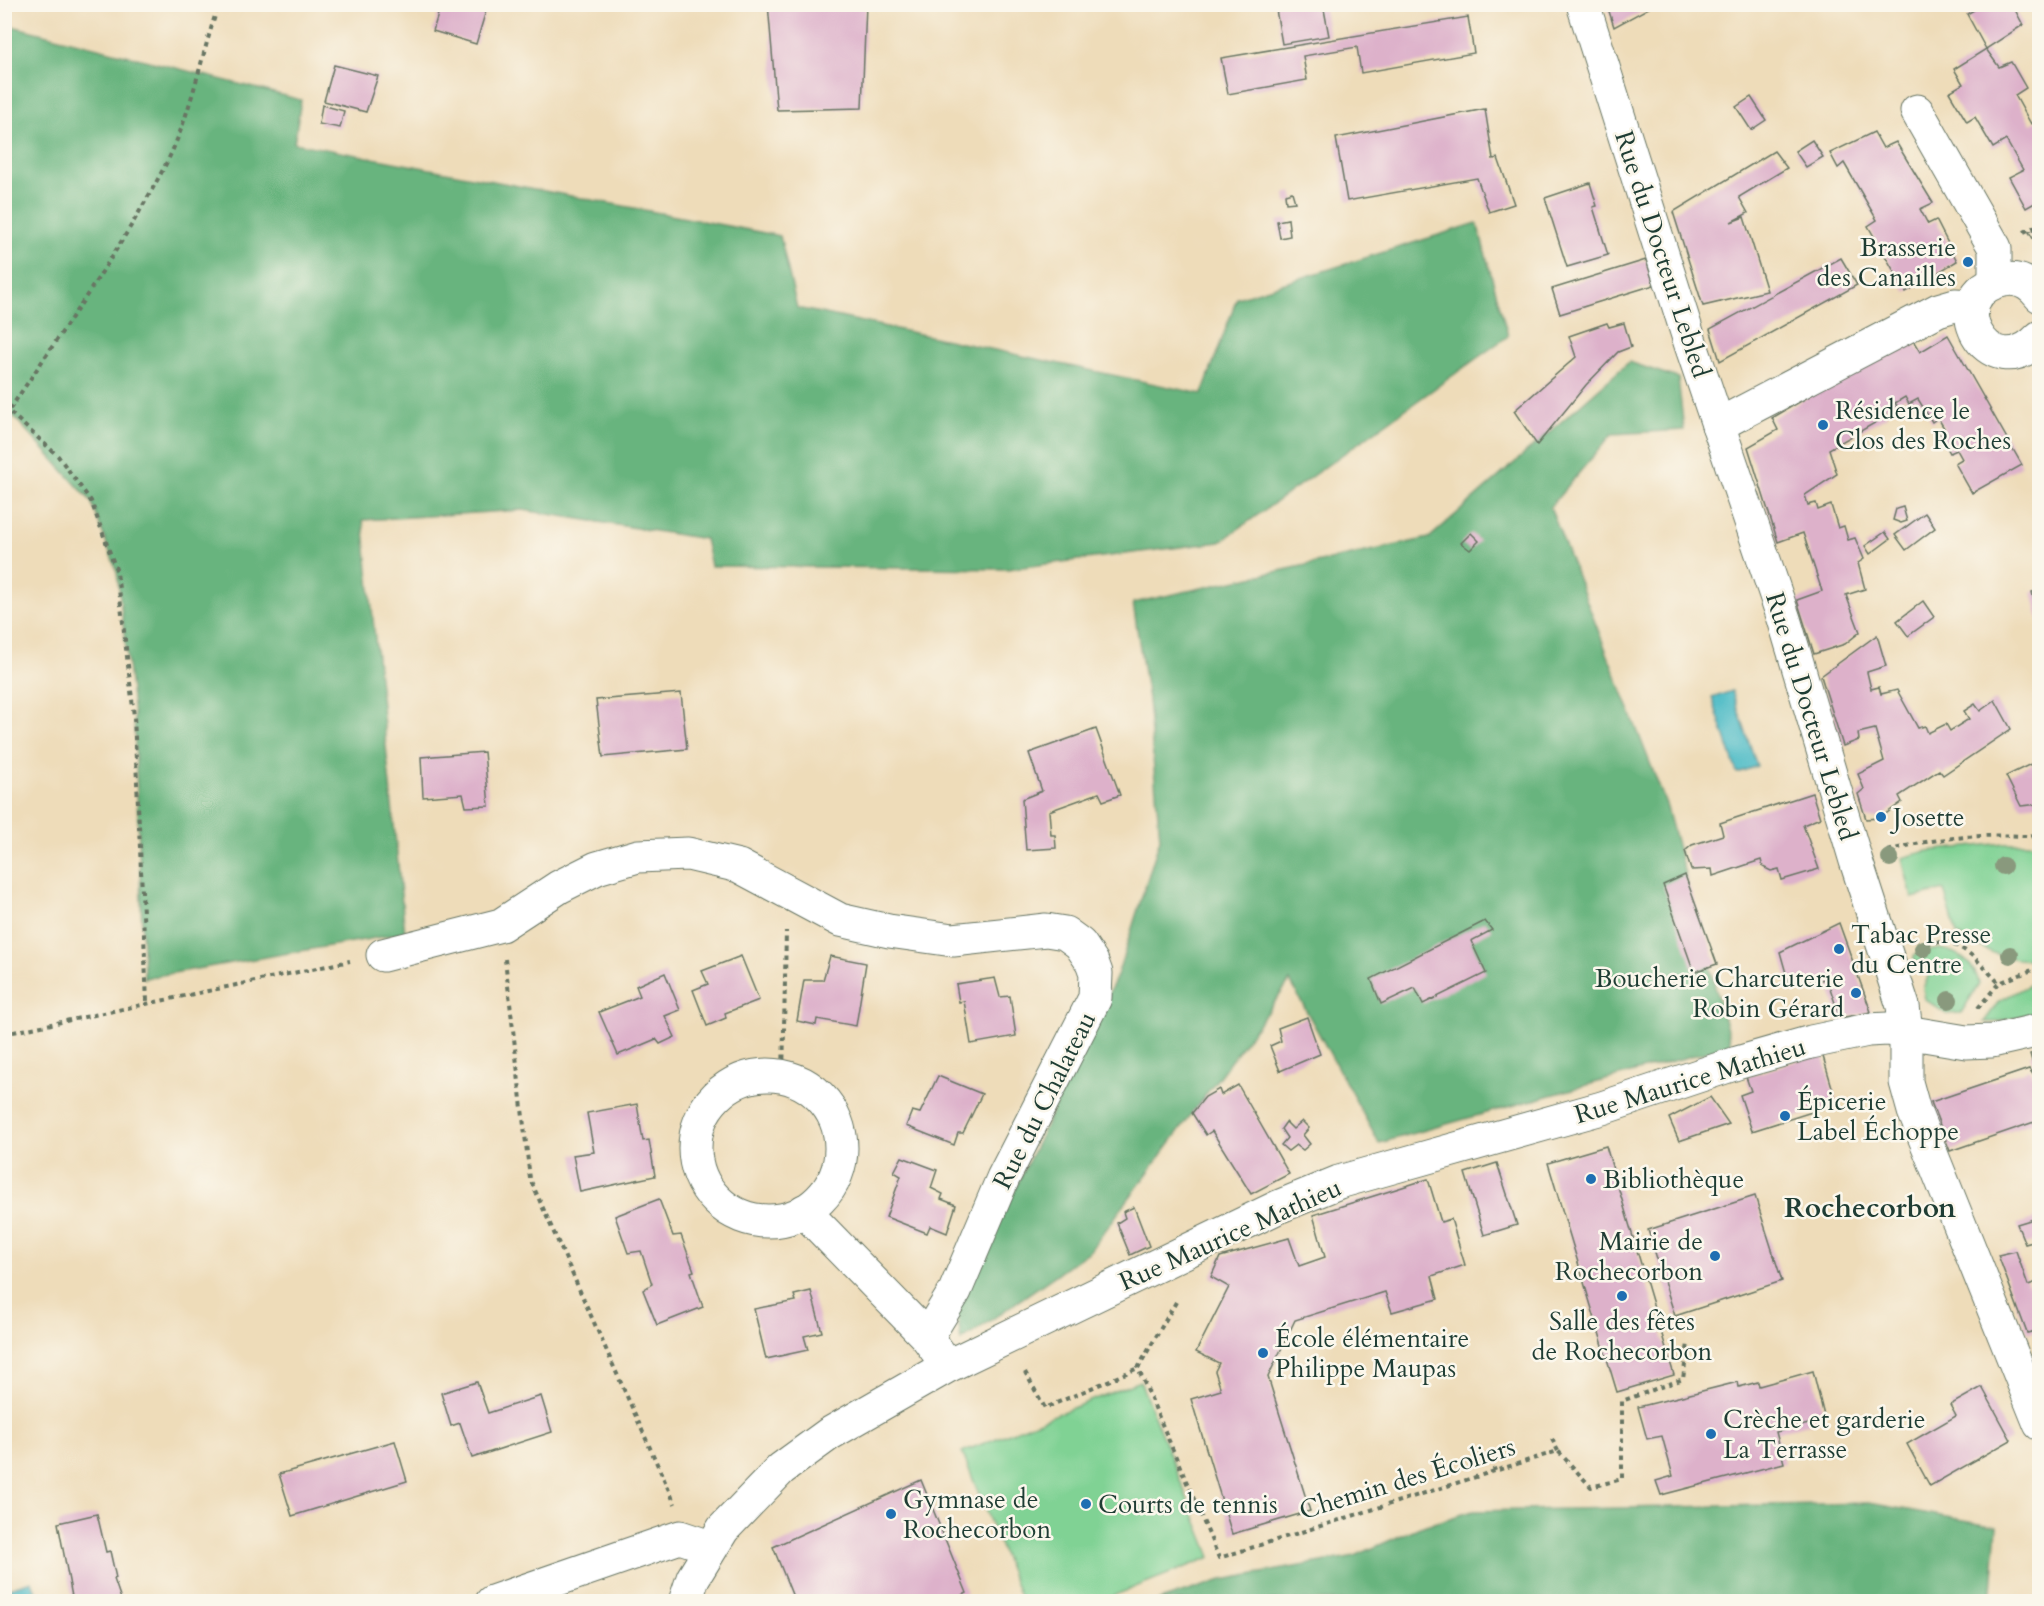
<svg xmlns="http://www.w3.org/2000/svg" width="2044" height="1606" font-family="Cardo,serif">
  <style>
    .green { fill: #80d294; stroke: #508864; stroke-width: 1.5 }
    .forest { fill: #68b47e; stroke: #447859; stroke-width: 1.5 }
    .water { fill: #4ebbc6; stroke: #367c7d; stroke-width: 1.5 }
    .building { fill: #ddb1ca }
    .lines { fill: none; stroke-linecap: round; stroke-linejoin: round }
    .street-casing { stroke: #677563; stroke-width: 35 }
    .path { stroke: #677563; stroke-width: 4; stroke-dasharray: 4.5 4.5; stroke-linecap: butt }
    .street { stroke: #fff; stroke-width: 33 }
    .tree { fill: #89997d }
    .poi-dot { fill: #1f6fb2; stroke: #fbf7ec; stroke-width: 2 }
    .labels { text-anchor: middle; stroke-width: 5; stroke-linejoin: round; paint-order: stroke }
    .poi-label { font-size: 26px; fill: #1f3d34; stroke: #fbf7ec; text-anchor: start }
    .street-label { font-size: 26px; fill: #1f3d34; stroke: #fbf7ec }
    .quarter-label { font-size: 28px; font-weight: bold; fill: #1f3d34; stroke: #fbf7ec }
  </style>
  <rect width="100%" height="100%" fill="#fbf7ec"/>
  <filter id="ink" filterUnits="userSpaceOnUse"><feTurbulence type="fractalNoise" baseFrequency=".0167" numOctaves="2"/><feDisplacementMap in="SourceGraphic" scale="12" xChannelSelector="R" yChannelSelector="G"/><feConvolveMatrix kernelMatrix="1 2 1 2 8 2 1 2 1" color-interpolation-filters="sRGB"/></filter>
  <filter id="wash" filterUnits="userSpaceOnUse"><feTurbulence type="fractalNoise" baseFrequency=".008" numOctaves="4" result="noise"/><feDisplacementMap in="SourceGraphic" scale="24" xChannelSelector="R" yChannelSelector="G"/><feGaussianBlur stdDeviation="1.35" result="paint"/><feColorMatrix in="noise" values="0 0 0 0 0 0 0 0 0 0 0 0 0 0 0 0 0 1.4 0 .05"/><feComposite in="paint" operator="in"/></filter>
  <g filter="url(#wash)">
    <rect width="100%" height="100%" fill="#eedcb9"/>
    <g class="green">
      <path d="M2006,843H2039V957C2010,966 1983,948 1957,935L1944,890L1912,898L1902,858L1927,851Z"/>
      <path d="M1940,949C1958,951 1976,965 1979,984L1961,1013L1946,1014L1925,999L1923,988L1932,968L1930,965L1914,961V956L1921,952Z"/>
      <path d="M2039,980V1012L1996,1022H1984L1999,1001Z"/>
      <path d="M1140,1381L1211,1557L1100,1601H1022L962,1452Z"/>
    </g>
    <g class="forest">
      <path d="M4,24L301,100L294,143L780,236L797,308L1202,394L1237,298L1477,223L1508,336L1220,542L1007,569L711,566L705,539L523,510L363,520L405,933L144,978L134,716L117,572L91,501L5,407Z"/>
      <path d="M1629,362L1678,378L1684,430L1612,434L1550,507L1666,804L1731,1045L1379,1143L1290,981L1090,1251L961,1341L957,1311L1117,976L1160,839L1148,699L1133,603L1429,538Z"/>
      <path d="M1869,1503L1997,1526L1991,1601H1157L1222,1580L1355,1556L1420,1527L1473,1511Z"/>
    </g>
    <g class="water">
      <path d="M1732,691L1757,766L1737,773L1712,698Z"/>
      <path d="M32,1581L39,1601H13L9,1588Z"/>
    </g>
    <g id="blocks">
      <g class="building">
        <path d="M441,4H488L476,44L433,31Z"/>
        <path d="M768,4H866L862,108L777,110Z"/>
        <path d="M1275,4H1323L1329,36L1282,44Z"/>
        <path d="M1984,4H2012L2023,25L1986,49L1967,14Z"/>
        <path d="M1607,5H1648L1649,8L1614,27Z"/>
        <path d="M1468,17L1474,53L1361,73L1357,47L1303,56L1307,80L1228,94L1221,58Z"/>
        <path d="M1986,49L1999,67L2011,62L2026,88L2015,95L2031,124L2040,119V200L2026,208L2009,177L2023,170L2006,140L1993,148L1975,117L1967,122L1949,92L1963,84L1954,69Z"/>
        <path d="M334,65L378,76L366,112L324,101Z"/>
        <path d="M1751,97L1766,120L1751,130L1736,107Z"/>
        <path d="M322,105L344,111L340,128L319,124Z"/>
        <path d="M1485,109L1493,159L1498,158L1514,204L1489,212L1477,178L1347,201L1336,138Z"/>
        <path d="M1874,132L1883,148L1896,142L1933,203L1920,209L1928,224L1936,220L1957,261L1906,292L1868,226L1877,220L1844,163L1838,168L1830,153Z"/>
        <path d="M1812,140L1823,157L1806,167L1795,151Z"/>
        <path d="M1774,151L1787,168L1739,197L1748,213L1731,222L1744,217L1767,291L1703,306L1673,212Z"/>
        <path d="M1590,183L1597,206L1593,207L1608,255L1567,267L1545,198Z"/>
        <path d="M1292,192L1295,202L1286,203L1285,194Z"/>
        <path d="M1288,219L1290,236L1280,238L1277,221Z"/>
        <path d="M2040,227V250L2029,232Z"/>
        <path d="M1841,258L1857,285L1720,361L1710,329Z"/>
        <path d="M1646,260L1654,285L1560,314L1552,289Z"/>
        <path d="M1607,323L1609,327L1624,323L1631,347L1618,352L1586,385L1537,445L1514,411L1576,357L1569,336Z"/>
        <path d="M1948,335L2022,465L1972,493L1955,463L1962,459L1957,450L1950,453L1938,431L1944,428L1938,418L1932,422L1918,399L1909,404L1905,397L1895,403L1899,408L1896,410L1893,403L1883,409L1887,416L1829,449L1837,474L1805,495L1808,505L1816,503L1818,510L1831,505L1838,528L1844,526L1848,540L1855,538L1864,559L1858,563L1865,589L1846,595L1860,632L1845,644L1814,654L1797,600L1822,591L1803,533L1778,542L1748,447L1778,430L1772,418L1911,337L1920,352Z"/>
        <path d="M2040,406V420L2034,409Z"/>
        <path d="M1903,507L1907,521L1901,523L1893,520L1896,509Z"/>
        <path d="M1925,513L1935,528L1906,550L1895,535Z"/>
        <path d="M1885,532L1890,539L1870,554L1865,546Z"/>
        <path d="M1471,533L1479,541L1470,550L1461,543Z"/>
        <path d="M2040,590V620H2039L2032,592Z"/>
        <path d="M1923,601L1934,617L1908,636L1897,621Z"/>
        <path d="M1877,635L1886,666L1867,672L1871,689L1879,687L1881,694L1897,690L1918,728L1925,726L1928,733L1946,724L1950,731L1969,719L1964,711L1975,704L1980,711L1995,700L2011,729L1943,775L1939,770L1899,796L1902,802L1880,818L1866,819L1858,794L1864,789L1858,774L1884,761L1875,729L1858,733L1859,740L1843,746L1821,676Z"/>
        <path d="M681,693L687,749L603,757L596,700Z"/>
        <path d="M1096,729L1120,795L1103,801L1099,793L1049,811L1051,835H1055L1056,848L1026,850L1022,799L1042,791L1029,753Z"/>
        <path d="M484,752L489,806L466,807L463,794L423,797L421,757Z"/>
        <path d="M2033,763L2040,776V804L2021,806L2006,776Z"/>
        <path d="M1812,793L1820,818L1803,825L1819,869L1782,880L1779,869L1771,871L1763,867L1761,860L1713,876L1712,869L1691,870L1685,851L1692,845L1723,835L1720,823Z"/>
        <path d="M1685,875L1717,964L1694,972L1663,885Z"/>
        <path d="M1485,921L1492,930L1471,941L1486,973L1423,1004L1415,988L1381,1004L1371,979Z"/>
        <path d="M1839,923L1871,1012L1840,1018L1827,979L1789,984L1780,952Z"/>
        <path d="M741,956L759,1000L725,1013L726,1018L707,1026L693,990L708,984L702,971Z"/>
        <path d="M830,956L866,963L856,1026L817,1019L816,1025L797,1021L804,980H823Z"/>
        <path d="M665,973L680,1010L665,1016L675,1037L660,1044L656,1039L618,1055L599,1012L640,996L636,986Z"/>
        <path d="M995,978L1000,997L1010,996L1016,1036L971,1044L964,1001L959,1002L956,984Z"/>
        <path d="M1307,1017L1320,1054L1280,1071L1270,1046L1281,1041L1278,1028Z"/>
        <path d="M2040,1052V1120L1950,1151L1931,1102L2029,1069L2038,1081L2030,1054Z"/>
        <path d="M1822,1053L1837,1104L1752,1131L1740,1095L1751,1091L1746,1077Z"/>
        <path d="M938,1076L982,1094L963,1133H958L954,1145L906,1126L912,1111L920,1113Z"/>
        <path d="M1238,1085L1289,1174L1251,1194L1212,1131L1206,1135L1192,1113L1205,1097L1219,1089L1221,1095Z"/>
        <path d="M1710,1097L1729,1124L1679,1141L1669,1118Z"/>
        <path d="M637,1104L643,1141L649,1140L655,1176L580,1192L573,1155L594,1152L587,1113Z"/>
        <path d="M1302,1121L1309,1128L1303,1135L1310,1144L1303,1150L1296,1145L1288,1151L1281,1145L1287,1138L1281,1129L1286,1122L1293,1129Z"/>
        <path d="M1606,1146L1674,1375L1617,1392L1548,1163Z"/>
        <path d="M902,1157L937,1170L931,1188L943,1194L941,1199L956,1205L947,1233L930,1226L927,1233L886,1217L901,1176L894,1172Z"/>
        <path d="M1497,1163L1517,1225L1484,1235L1465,1173Z"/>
        <path d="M1428,1179L1441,1222L1451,1219L1465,1265L1432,1276L1438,1299L1392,1312L1385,1292L1295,1320L1268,1377L1310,1511L1232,1534L1191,1399L1221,1390L1215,1371L1219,1363L1196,1352L1229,1287L1211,1277L1220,1257L1289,1238L1299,1266L1325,1257L1313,1215Z"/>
        <path d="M1755,1196L1782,1281L1675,1316L1648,1230Z"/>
        <path d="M659,1199L673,1236L681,1235L694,1271L691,1272L703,1307L657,1325L643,1290L652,1284L641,1251L628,1253L615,1216Z"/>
        <path d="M1134,1207L1149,1246L1130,1255L1117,1223L1125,1218L1123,1212Z"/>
        <path d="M2040,1217V1240L2025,1244L2017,1224Z"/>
        <path d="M2016,1251L2028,1285L2040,1281V1330L2027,1333L1998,1255Z"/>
        <path d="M811,1291L822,1332L804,1336L808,1350L766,1359L754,1309L796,1301L794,1295Z"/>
        <path d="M1813,1371L1825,1420L1776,1432L1784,1463L1661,1495L1656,1481L1673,1476L1662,1436L1647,1439L1638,1407L1738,1382L1739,1387L1758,1382L1759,1386Z"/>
        <path d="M477,1382L488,1413L541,1396L552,1432L472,1458L460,1423L451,1426L441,1393Z"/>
        <path d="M1982,1387L2011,1440L1930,1486L1907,1444L1956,1416L1950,1405Z"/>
        <path d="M395,1441L407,1481L292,1516L279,1474Z"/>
        <path d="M921,1480L967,1593L947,1602H795L773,1547Z"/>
        <path d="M97,1514L106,1552L110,1551L116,1578L114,1579L122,1602H73L58,1523Z"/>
      </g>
    </g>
  </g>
  <g filter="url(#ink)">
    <use href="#blocks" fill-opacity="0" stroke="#677563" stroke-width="1.5"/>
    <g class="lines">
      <defs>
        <g id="street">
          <path d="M1583,4L1691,345L1784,619L1856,861L1903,1006L1906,1031V1082L1914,1111L2040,1424"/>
          <path d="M1917,111L1995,248V281"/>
          <path d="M2040,296C2031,284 2018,277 2004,280C1936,292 1988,393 2040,337"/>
          <path d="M1718,425L1938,310L1955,305L1972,306"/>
          <path d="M383,955L501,925L559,887L597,868L638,856L688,854L739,866L840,920L889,931L953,940L1046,930L1065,933L1080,944L1092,962L1096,973L1095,998L1003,1178L955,1291L927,1337"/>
          <circle cx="768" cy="1148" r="73"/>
          <path d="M804,1211L927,1337L940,1355"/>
          <path d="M492,1602L680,1537L710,1547"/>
          <path d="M685,1602L693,1578L723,1529L781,1469L829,1434L946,1367L1278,1207L1339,1182L1602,1108L1737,1063L1811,1042L1868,1030L1888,1029L1966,1042L1992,1041L2040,1030"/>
        </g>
      </defs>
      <use href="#street" class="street-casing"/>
      <g class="path">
        <path d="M2024,232L2040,224"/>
        <path d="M4,407L58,456L91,501L117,572L134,716L147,1002"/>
        <path d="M10,409C64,328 123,247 168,160C192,111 201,55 219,4"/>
        <path d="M1888,851C1934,837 1991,833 2040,837"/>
        <path d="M1918,945C1958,934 1973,956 1999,983"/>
        <path d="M505,959L530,1179L675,1504"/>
        <path d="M1978,1008L1999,983L2040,967"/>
        <path d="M4,1034L350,961"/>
        <path d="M783,1077L786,931"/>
        <path d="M1176,1302L1138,1368L1219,1558L1558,1451L1591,1487L1622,1479V1401L1683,1379L1688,1343"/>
        <path d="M1025,1372L1045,1408L1138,1368"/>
        <path d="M1552,1439L1558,1451"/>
        <path d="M1491,1459L1495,1471"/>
      </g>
      <use href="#street" class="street"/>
    </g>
    <g class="tree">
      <circle cx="1890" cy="858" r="9"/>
      <circle cx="2003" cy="866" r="9"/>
      <circle cx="1923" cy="949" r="9"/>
      <circle cx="2010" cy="955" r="9"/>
      <circle cx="1949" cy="1000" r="9"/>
    </g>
  </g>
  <g class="poi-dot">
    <circle cx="1968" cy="262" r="6"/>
    <circle cx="1823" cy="425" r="6"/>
    <circle cx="1881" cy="817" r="6"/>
    <circle cx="1839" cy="949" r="6"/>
    <circle cx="1856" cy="993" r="6"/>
    <circle cx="1785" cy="1116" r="6"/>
    <circle cx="1591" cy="1179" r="6"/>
    <circle cx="1715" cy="1256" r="6"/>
    <circle cx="1622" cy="1296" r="6"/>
    <circle cx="1263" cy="1353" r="6"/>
    <circle cx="1711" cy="1434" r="6"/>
    <circle cx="1086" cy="1504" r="6"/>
    <circle cx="891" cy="1514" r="6"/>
  </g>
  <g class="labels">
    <g class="poi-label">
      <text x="1956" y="256" text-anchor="end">Brasserie<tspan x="1956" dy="30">des Canailles</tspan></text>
      <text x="1835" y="419">Résidence le<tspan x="1835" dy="30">Clos des Roches</tspan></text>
      <text x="1893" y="826">Josette</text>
      <text x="1851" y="943">Tabac Presse<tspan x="1851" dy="30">du Centre</tspan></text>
      <text x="1844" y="987" text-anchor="end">Boucherie Charcuterie<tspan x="1844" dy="30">Robin Gérard</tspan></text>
      <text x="1797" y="1110">Épicerie<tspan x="1797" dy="30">Label Échoppe</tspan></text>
      <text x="1603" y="1188">Bibliothèque</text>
      <text x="1703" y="1250" text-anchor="end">Mairie de<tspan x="1703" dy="30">Rochecorbon</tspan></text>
      <text x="1622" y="1330" text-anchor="middle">Salle des fêtes<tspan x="1622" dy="30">de Rochecorbon</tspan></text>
      <text x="1275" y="1347">École élémentaire<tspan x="1275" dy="30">Philippe Maupas</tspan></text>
      <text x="1723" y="1428">Crèche et garderie<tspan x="1723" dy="30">La Terrasse</tspan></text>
      <text x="903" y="1508">Gymnase de<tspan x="903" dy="30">Rochecorbon</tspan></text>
      <text x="1098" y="1513">Courts de tennis</text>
    </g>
    <g class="street-label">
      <text transform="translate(1663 254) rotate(72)" y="9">Rue du Docteur Lebled</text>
      <text transform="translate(1812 716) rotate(73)" y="9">Rue du Docteur Lebled</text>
      <text transform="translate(1690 1080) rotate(-17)" y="9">Rue Maurice Mathieu</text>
      <text transform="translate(1044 1100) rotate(-63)" y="9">Rue du Chalateau</text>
      <text transform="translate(1230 1234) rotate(-24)" y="9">Rue Maurice Mathieu</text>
      <text transform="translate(1407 1478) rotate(-17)" y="9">Chemin des Écoliers</text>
    </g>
    <g class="quarter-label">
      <text x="1870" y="1217">Rochecorbon</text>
    </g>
  </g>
  <rect width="2044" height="1606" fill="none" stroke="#fbf7ec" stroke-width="24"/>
</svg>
